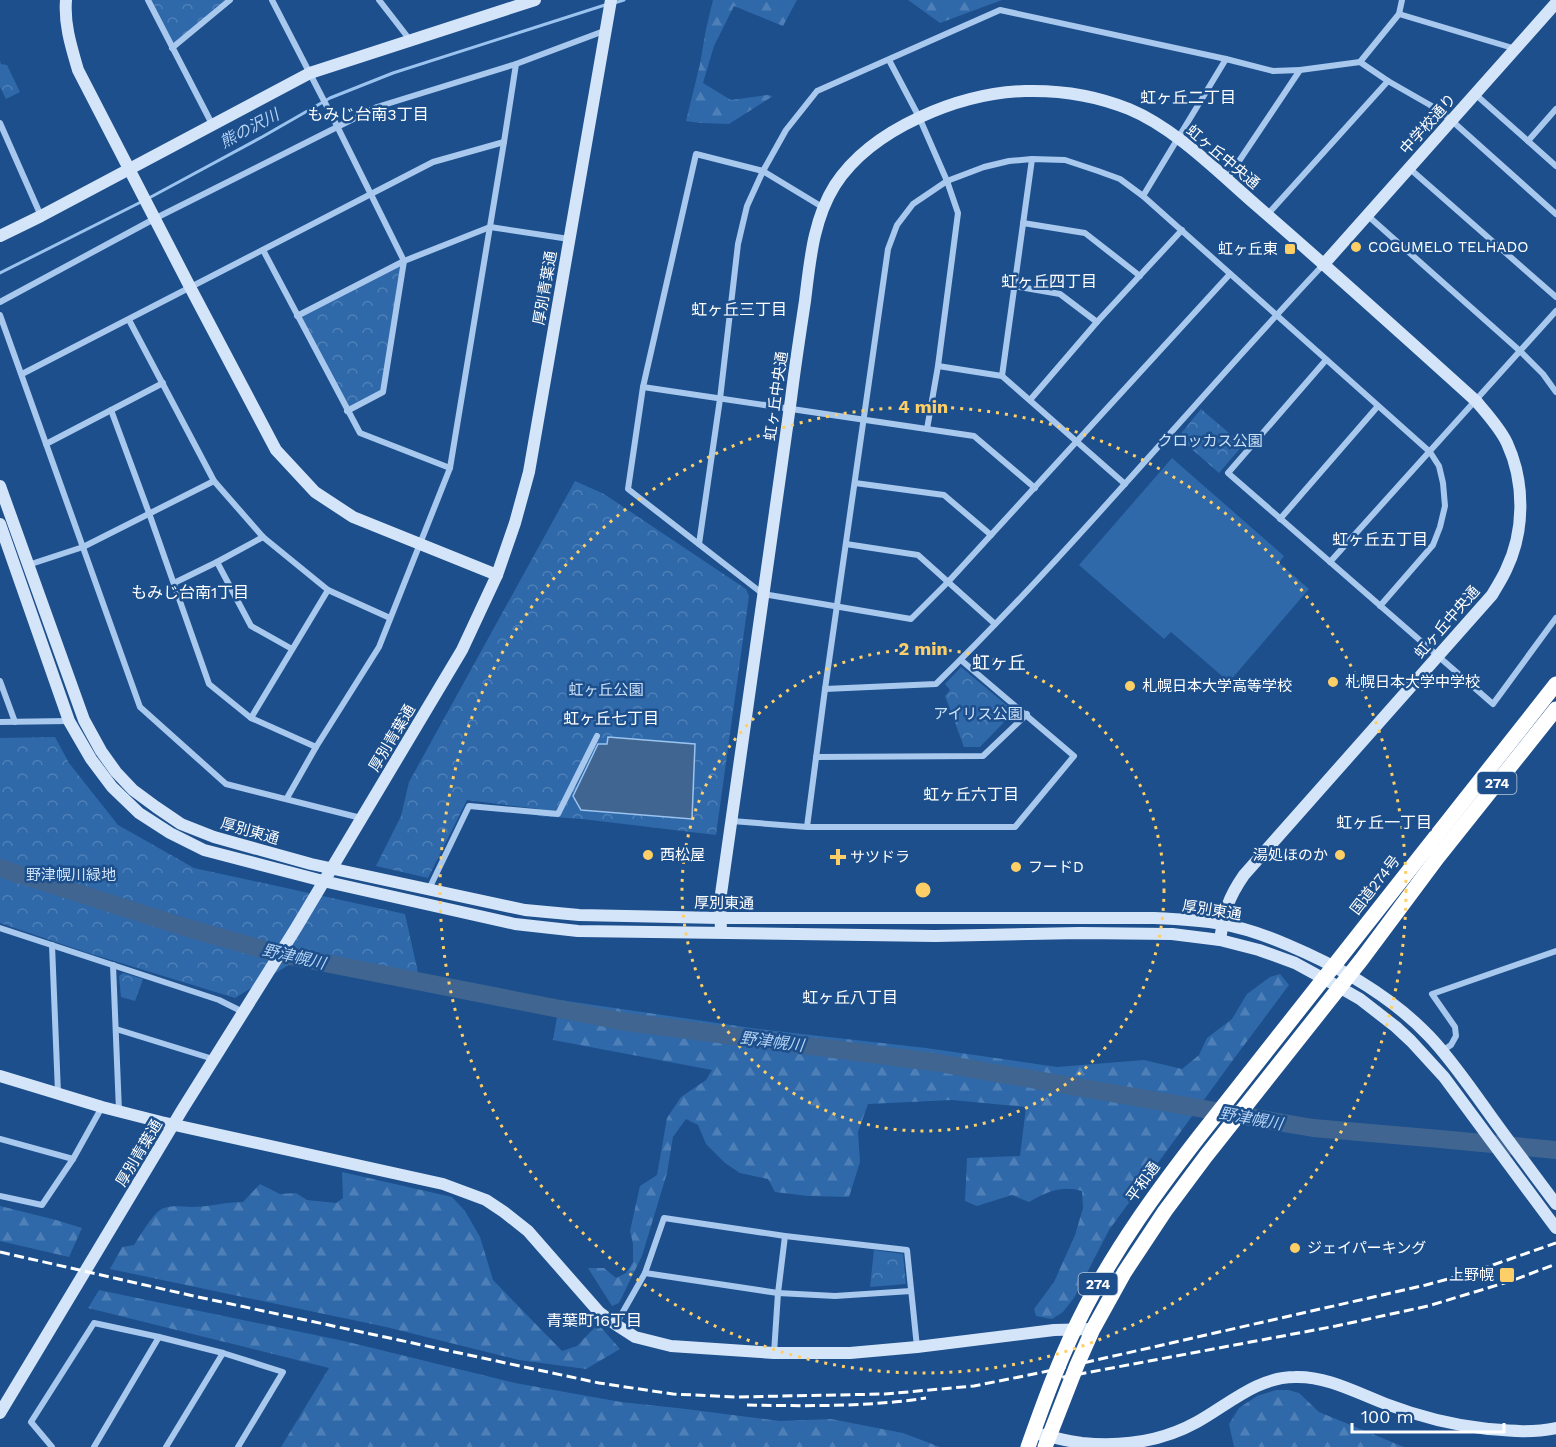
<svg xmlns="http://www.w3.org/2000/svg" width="1556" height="1447" font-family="'Work Sans','Noto Sans JP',sans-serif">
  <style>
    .forest { fill: url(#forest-firs) }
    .park { fill: url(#park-crowns) }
    .garden { fill: #2f69aa }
    .water { fill: #406591; stroke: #9bc3ef; stroke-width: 1.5 }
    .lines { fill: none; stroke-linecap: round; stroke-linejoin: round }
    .stream { stroke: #9bc3ef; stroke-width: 3 }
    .river { stroke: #406591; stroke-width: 18 }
    .street { stroke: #a8c8ed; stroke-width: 6 }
    .secondary { stroke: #d5e5f9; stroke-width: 12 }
    .highway { stroke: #fff; stroke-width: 15 }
    .rail { stroke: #fff; stroke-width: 3; stroke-dasharray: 10 4.5; stroke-linecap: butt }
    .ring { fill: none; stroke: #fecf66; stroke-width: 3; stroke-dasharray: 3 6 }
    .poi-dot { fill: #fecf66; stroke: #1c4f8c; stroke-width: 2 }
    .labels { text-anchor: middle; stroke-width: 5; stroke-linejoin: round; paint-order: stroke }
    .shield { fill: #1c4f8c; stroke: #bbcadc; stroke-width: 1.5 }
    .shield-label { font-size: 14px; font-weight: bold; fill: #fff }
    .street-label { font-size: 15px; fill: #fff; stroke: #1c4f8c }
    .poi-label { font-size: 15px; fill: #fff; stroke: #1c4f8c; text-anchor: start }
    .park-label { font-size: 15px; fill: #cee2f9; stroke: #1c4f8c }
    .neighbourhood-label { font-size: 16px; fill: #fff; stroke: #1c4f8c }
    .water-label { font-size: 16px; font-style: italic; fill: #b4d2f4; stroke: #1c4f8c }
    .quarter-label { font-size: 18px; fill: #fff; stroke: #1c4f8c }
    .centre { fill: #fecf66; stroke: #1c4f8c; stroke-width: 3 }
    .ring-label { font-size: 18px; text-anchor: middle; font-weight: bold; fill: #fecf66; stroke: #1c4f8c; stroke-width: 5; stroke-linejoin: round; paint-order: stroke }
  </style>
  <defs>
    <pattern id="forest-firs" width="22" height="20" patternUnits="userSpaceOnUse" patternTransform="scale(1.5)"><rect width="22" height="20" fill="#2f69aa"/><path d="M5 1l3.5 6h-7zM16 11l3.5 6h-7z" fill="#4e80b7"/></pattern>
    <pattern id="park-crowns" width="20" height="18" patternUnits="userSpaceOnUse" patternTransform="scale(1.5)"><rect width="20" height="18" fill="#2f69aa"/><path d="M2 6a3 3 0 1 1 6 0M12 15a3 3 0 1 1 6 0" fill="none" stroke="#4e80b7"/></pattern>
  </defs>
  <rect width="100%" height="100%" fill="#1c4f8c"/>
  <g class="forest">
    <path d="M713,0H797L783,26L734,6L714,46L703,83L731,100L767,95L773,96L729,124L700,123L686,121L700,64L706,29Z"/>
    <path d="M908,0H1002L940,23Z"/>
    <path d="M1280,974L1289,985L1233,1060L1109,1230L1074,1298L1063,1312L1052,1319L1036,1316L1034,1309L1054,1282L1075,1235L1083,1208L1082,1191C1061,1185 1047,1192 1029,1202L1012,1195L977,1206L965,1201L967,1158L1020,1156L1026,1107L952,1100L868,1104L858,1132L860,1162L849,1197L808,1196L775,1192L768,1179L740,1173L725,1163L706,1144L698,1125L686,1119L673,1137L667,1173L642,1256L619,1303L612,1306L588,1268H604L616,1278L626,1273L633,1262V1244L630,1231L640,1186L657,1175L667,1118L681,1097L706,1080L712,1070L553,1040L560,1000L758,1029L926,1048L1057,1067L1144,1060L1182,1069L1199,1055L1207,1038L1232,1019L1247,994L1270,977Z"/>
    <path d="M342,1172L452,1197L465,1211L480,1237L493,1280L562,1351L577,1346L598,1324L620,1349L586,1369L519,1360L386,1327L110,1269L122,1247L134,1245C140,1236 151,1217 159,1211C168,1204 181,1207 191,1207C209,1207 226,1202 243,1202L260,1184L280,1194L296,1193L307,1200L336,1203L343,1198Z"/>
    <path d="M0,1206L56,1220L82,1228L69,1257L0,1241Z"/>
    <path d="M99,1290L344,1341L515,1383L621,1402L686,1409L780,1421L831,1419L903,1433L940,1447H281L329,1368L88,1308Z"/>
    <path d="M1276,1390H1288L1299,1393L1319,1412L1404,1447H1234L1229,1424L1239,1408L1257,1396Z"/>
  </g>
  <g class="park">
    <path d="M148,0H230L172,48Z"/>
    <path d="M0,61L1,64L7,65L20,92L6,99L0,87Z"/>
    <path d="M404,261L383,392L347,411L297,316Z"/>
    <path d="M1201,409L1243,445L1219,473L1178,437Z"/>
    <path d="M575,481L604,494L746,589L749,596L716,835L582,819L538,816L539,809L467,800L428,878L376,866L401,816L409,782Z"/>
    <path d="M961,667L1010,708V716L980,747H964L945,696L950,690L945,684Z"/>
    <path d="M55,737L69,763L118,825L194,868L405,914L419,977L310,952L235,998L85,952L0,923V738Z"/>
    <path d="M123,973L143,979L135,1001L121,997L119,976Z"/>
    <path d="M874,1250L903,1254L906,1284L870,1287Z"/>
  </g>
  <path class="garden" d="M1172,458L1284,556L1279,563L1309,589L1229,682L1171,632L1164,639L1079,565Z"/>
  <path class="water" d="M608,737L695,744L692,819L581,810L573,796L598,744H607Z"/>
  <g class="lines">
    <g class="stream">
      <path d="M614,3L624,0"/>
      <path d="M149,198L262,137L330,98L393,73L605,5"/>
      <path d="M0,273L143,201"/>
    </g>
    <path class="river" d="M0,868L184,927L279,954L626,1022L933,1062L1313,1128L1440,1139L1556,1150"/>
    <g class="street">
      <path d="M148,0L212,124"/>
      <path d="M272,0L337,126L404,261L383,392L347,411"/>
      <path d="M379,0L410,40"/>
      <path d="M1399,14L1516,49"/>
      <path d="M172,48L230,0"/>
      <path d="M889,60L919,117L947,181L958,213L938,366L927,429"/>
      <path d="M1360,62L1399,14L1402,0"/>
      <path d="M1475,94L1556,166"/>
      <path d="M0,123L41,216"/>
      <path d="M1528,141L1556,109"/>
      <path d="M1409,168L1556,297"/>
      <path d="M1227,179L1300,70L1360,62L1388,81L1430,105L1451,120L1556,214"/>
      <path d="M1143,196L1226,59"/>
      <path d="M824,208L763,171L696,154L643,387L628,489L763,594L911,619L948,582L1230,274"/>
      <path d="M1267,215L1388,81"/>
      <path d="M1367,215L1520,351L1543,374L1556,392"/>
      <path d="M1023,223L1085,233L1140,276"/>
      <path d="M263,250L360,433L450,468"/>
      <path d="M1014,286L1060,294L1097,322"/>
      <path d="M0,302L154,219L377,107L516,64L604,31"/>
      <path d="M0,315L140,707L226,784L361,818"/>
      <path d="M297,316L404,261L490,227L569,239"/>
      <path d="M129,320L214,481L263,537L328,590L390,618"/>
      <path d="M1326,360L1228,473L1493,704L1556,618"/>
      <path d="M938,366L1002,376L1125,484"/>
      <path d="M22,374L433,162L504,142"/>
      <path d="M1002,376L1032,159"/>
      <path d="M643,387L974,436L1035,488"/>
      <path d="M1030,400L1097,322L1182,230"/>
      <path d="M111,410L149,513L209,684L251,718L316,747"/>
      <path d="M46,444L163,383"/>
      <path d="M855,483L944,495L991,535"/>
      <path d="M1280,519L1378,406"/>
      <path d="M699,544L720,399L738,244L747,206L763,171L786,130L817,91L1000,10L1226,59L1273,71L1300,70"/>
      <path d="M846,544L918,555L995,624"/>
      <path d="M217,562L251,626L292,649"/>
      <path d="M1330,562L1556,311"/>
      <path d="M28,565L83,547L214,481"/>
      <path d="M174,583L217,562L263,537"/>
      <path d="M0,681L15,722"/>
      <path d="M825,689L936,684C1072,551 1193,403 1323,265"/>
      <path d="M251,718L328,590"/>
      <path d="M0,722L68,721"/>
      <path d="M816,757L983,756L1027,714"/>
      <path d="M287,798L316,747L379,647L450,468L504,142L516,64"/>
      <path d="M732,821L807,827H1015L1074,756L961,660"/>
      <path d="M807,827L825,689L888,249L897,225L913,204L947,181L984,167L1009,161L1032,159L1065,160L1098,171L1120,179L1143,196L1430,452L1439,466L1443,483L1445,506L1440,527L1433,545L1380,606"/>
      <path d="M429,889L469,806L558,814L597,736"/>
      <path d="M0,928L219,1000L243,1012"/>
      <path d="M52,945L58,1093"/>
      <path d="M113,965L119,1111"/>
      <path d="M116,1029L213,1059"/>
      <path d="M1442,1051L1451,1045L1456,1036L1455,1027L1432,994L1556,951"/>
      <path d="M0,1139L73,1159"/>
      <path d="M0,1196L42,1205L73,1159L102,1107"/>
      <path d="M645,1273L778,1293L835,1296L911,1291"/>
      <path d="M616,1324L645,1273L664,1218L785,1236L907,1250L917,1347"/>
      <path d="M774,1353L778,1293L785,1236"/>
      <path d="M52,1447L31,1422L94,1323L159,1337L223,1353L283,1372L238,1447"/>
      <path d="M94,1447L159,1337"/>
      <path d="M166,1447L223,1353"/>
    </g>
    <g class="secondary">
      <path d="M66,0C64,24 71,46 78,70L190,287L276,450L315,492L353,517L497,575"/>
      <path d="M0,236L41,216L310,73L535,0"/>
      <path d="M1323,265L1556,3"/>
      <path d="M0,486L84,720L101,751L116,772L133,790L156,807L181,824L214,837L311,864L525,910L579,915L720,918H1154C1177,919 1200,920 1222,924C1245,928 1267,936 1288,945C1340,967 1390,995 1429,1036C1451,1059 1469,1086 1488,1112C1510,1143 1533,1173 1556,1204"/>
      <path d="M0,524L69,721L91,759L112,787L139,813L170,833L204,850L323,881L515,924L578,931L935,936L1080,933L1172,934L1220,940L1259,950L1295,963L1339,987L1360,999L1396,1027L1411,1041L1444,1077L1556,1228"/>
      <path d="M721,932L720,901C744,734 767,566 791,399C795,366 800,334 805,301C810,261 813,220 835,185C872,128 960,93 1025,91C1060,90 1097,96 1129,109C1175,128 1218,172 1256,205C1330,269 1403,335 1476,401C1487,414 1500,428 1507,443C1525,482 1525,531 1506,570C1502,579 1497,586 1492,595L1244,875C1228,898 1224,912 1220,940"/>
      <path d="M0,1076L102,1107L161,1122L443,1184L486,1200L504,1212L528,1231L599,1312L615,1324L635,1337L671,1346L774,1353H850L917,1347L1054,1330L1093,1329"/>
      <path d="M0,1413L182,1110L296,928L462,650L497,575L515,523L529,472L611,0"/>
      <path d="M1033,1433C1050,1436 1066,1441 1082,1443C1123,1447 1161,1442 1197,1422C1228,1405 1257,1377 1295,1377C1327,1376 1357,1393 1386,1404C1420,1417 1452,1425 1488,1429C1511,1431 1533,1433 1556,1428"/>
    </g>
    <g class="highway">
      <path d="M1028,1447C1045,1399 1062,1352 1086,1306C1117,1246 1157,1191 1198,1138L1556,684"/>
      <path d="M1045,1447L1077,1365L1093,1329L1124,1273L1165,1211L1206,1156L1362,959L1438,857L1556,709"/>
    </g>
    <g class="rail">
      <path d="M0,1252L189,1295L599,1383L673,1394L735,1397L885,1394L974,1386L1039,1373L1426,1285L1470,1273L1556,1243"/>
      <path d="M1048,1380L1336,1326L1428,1306L1511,1281L1556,1264"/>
      <path d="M747,1405C807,1406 867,1407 926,1398"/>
    </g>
  </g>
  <g class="ring">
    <circle cx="923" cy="890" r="241"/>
    <circle cx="923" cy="890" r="483"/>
  </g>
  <g class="poi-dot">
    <circle cx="1356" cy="247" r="6"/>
    <rect x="1284" y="243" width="12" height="12" rx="3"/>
    <circle cx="1333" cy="682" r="6"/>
    <circle cx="1130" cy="686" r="6"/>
    <circle cx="648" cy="855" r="6"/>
    <circle cx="1340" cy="855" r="6"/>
    <path d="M835 848h6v6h6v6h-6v6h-6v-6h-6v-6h6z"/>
    <circle cx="1016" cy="867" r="6"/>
    <circle cx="1295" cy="1248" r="6"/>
    <rect x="1499" y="1267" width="16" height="16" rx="3"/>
  </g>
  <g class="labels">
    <g class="shield">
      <rect x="1477.5" y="772" width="39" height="22" rx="4.5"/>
      <rect x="1078.5" y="1273" width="39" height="22" rx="4.5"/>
    </g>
    <g class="shield-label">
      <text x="1497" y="788">274</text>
      <text x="1098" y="1289">274</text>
    </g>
    <g class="street-label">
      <text transform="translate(1428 124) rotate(-48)" y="5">中学校通り</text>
      <text transform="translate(1223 157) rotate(40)" y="5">虹ヶ丘中央通</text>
      <text transform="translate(545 288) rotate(-80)" y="5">厚別青葉通</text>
      <text transform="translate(776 396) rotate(-82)" y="5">虹ヶ丘中央通</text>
      <text transform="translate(1447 622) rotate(-49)" y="5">虹ヶ丘中央通</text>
      <text transform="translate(392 738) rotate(-59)" y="5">厚別青葉通</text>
      <text transform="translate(250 831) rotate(16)" y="5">厚別東通</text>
      <text transform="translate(1375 885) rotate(-52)" y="5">国道274号</text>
      <text transform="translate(724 903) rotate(1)" y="5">厚別東通</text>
      <text transform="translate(1212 910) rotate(9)" y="5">厚別東通</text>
      <text transform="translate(139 1153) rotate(-59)" y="5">厚別青葉通</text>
      <text transform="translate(1143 1182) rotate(-54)" y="5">平和通</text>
    </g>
    <g class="poi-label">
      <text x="1368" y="252">COGUMELO TELHADO</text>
      <text x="1278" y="254" text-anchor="end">虹ヶ丘東</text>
      <text x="1345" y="687">札幌日本大学中学校</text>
      <text x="1142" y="691">札幌日本大学高等学校</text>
      <text x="660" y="860">西松屋</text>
      <text x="1328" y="860" text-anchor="end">湯処ほのか</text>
      <text x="850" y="862">サツドラ</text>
      <text x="1028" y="872">フードD</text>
      <text x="1307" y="1253">ジェイパーキング</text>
      <text x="1494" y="1280" text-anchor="end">上野幌</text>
    </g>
    <g class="park-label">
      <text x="1210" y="446">クロッカス公園</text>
      <text x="606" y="695">虹ヶ丘公園</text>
      <text x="978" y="719">アイリス公園</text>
      <text x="71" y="880">野津幌川緑地</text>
    </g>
    <g class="neighbourhood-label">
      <text x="1188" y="103">虹ヶ丘二丁目</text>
      <text x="368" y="120">もみじ台南3丁目</text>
      <text x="1049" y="287">虹ヶ丘四丁目</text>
      <text x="739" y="315">虹ヶ丘三丁目</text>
      <text x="1380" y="545">虹ヶ丘五丁目</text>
      <text x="190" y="598">もみじ台南1丁目</text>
      <text x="611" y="724">虹ヶ丘七丁目</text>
      <text x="971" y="800">虹ヶ丘六丁目</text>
      <text x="1384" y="828">虹ヶ丘一丁目</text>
      <text x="850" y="1003">虹ヶ丘八丁目</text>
      <text x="594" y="1326">青葉町16丁目</text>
    </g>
    <g class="water-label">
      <text transform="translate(249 128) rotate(-28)" y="6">熊の沢川</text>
      <text transform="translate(294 956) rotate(13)" y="6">野津幌川</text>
      <text transform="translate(772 1041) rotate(7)" y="6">野津幌川</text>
      <text transform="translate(1251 1118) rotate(10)" y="6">野津幌川</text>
    </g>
    <g class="quarter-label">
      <text x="999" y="669">虹ヶ丘</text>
    </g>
  </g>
  <circle cx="923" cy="890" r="9" class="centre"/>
  <g class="ring-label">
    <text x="923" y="413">4 min</text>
    <text x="923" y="655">2 min</text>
  </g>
  <path d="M1352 1423v9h152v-9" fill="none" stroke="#ffffff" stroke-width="3"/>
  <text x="1361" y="1423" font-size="18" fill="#ffffff" stroke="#1c4f8c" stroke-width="4.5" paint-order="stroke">100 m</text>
</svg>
